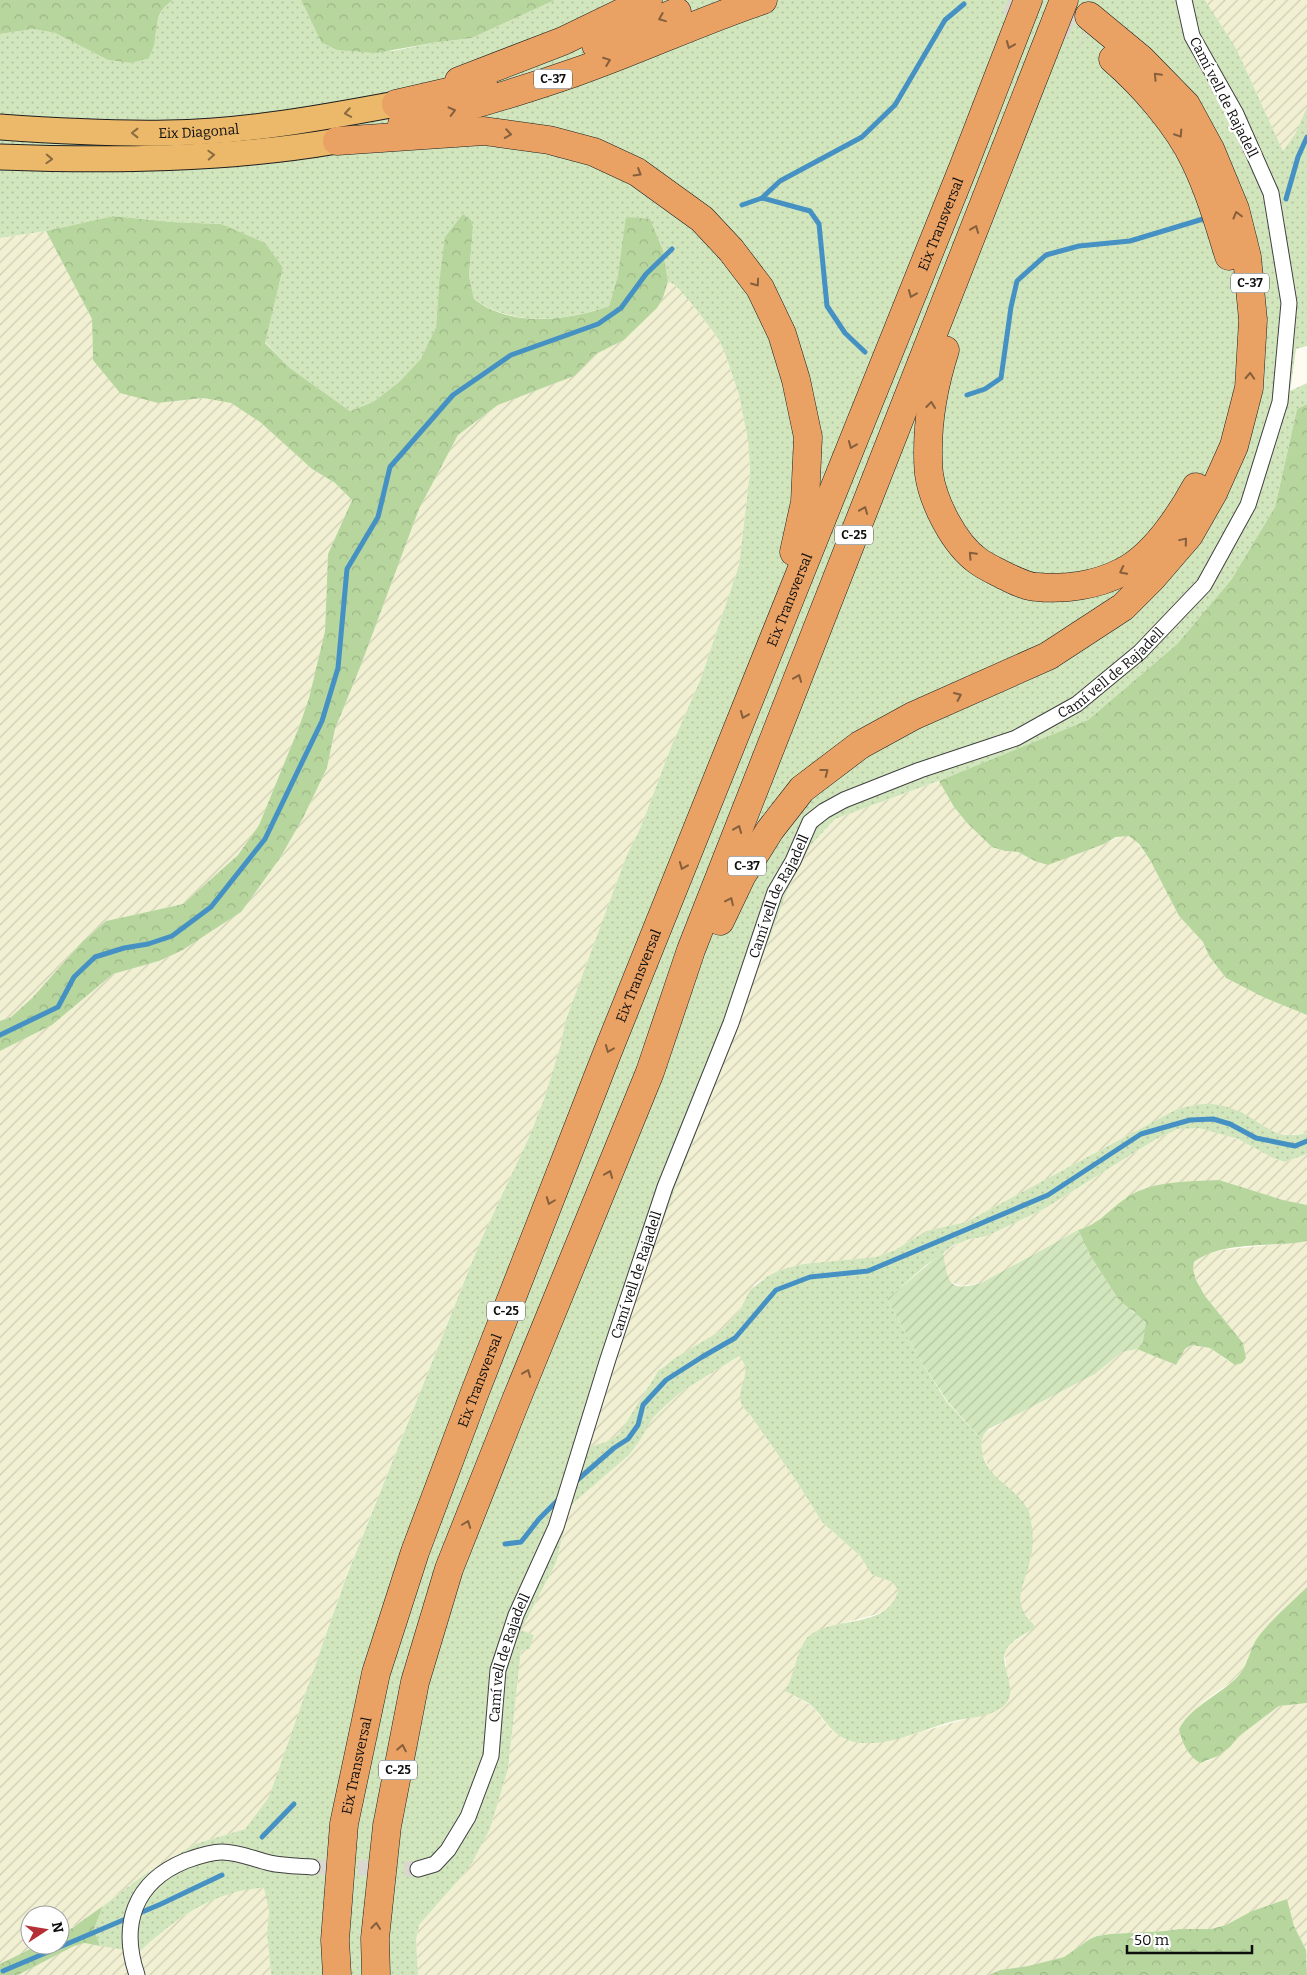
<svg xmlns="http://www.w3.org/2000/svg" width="1307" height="1975" font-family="Bitter,serif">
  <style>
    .farmland { fill: url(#farmland-furrows) }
    .grass { fill: url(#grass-dots) }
    .forest { fill: url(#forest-crowns) }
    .garden { fill: url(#garden-furrows) }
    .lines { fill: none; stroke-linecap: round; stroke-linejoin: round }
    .stream { stroke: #4691c3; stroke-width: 5 }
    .minor-tunnel { stroke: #dad7cf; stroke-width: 15; stroke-dasharray: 15 8; stroke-linecap: butt }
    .motorway-tunnel { stroke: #dad7cf; stroke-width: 28; stroke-dasharray: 28 14; stroke-linecap: butt }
    .minor-casing { stroke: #414141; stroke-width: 17 }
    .trunk-casing { stroke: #1f1f1f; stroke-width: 27 }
    .motorway-casing { stroke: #1f1f1f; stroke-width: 29 }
    .minor { stroke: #fff; stroke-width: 15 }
    .trunk { stroke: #ecb86a; stroke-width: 25 }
    .motorway { stroke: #e9a164; stroke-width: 28 }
    .oneway { stroke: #865f3d }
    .oneway2 { stroke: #886c41 }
    .labels { text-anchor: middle; stroke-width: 5; stroke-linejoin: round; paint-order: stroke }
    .shield { fill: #fff; stroke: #565656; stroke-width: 1 }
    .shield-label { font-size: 12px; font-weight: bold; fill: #0e0e0e }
    .street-label { font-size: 14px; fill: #0e0e0e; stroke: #fff }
  </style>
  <defs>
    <pattern id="farmland-furrows" width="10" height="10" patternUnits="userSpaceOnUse" patternTransform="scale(1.25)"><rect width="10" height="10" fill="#f2f0d3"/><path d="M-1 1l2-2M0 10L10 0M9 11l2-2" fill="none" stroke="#cecdb4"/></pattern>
    <pattern id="grass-dots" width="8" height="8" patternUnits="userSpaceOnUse" patternTransform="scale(1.25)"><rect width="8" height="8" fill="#d2e6bd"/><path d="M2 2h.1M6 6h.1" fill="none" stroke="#b3c4a1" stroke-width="1.8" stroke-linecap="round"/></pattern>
    <pattern id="forest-crowns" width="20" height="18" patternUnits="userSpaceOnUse" patternTransform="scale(1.25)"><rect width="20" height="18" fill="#b7d69d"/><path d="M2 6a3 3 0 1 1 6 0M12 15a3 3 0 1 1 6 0" fill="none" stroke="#9cb686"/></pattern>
    <pattern id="garden-furrows" width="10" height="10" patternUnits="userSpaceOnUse" patternTransform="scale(1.25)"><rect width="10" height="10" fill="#d2e6bd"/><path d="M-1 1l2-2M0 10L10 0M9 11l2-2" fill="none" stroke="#b3c4a1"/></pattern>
  </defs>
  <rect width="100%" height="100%" fill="#fefbf1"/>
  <g class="farmland">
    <path d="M1205,0H1307V107L1295,134L1283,151L1236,48Z"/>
    <path d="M46,231L92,319L93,360L158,403L203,398L231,403L260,422L312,469L335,483L352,500L328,554L325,631L309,698L299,727L259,825L238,855L183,904L106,921L83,941L32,998L11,1017L0,1021V238Z"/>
    <path d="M668,281L676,286L691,303L718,338L726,356L739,395L748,440L750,472L739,565L701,678L671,747L642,824L626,857L565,1022L561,1044L544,1099L530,1135L480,1242L345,1579L269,1798L245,1829L195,1844L145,1874L86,1919L60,1934V1915H30V1945H38L0,1964V1051L52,1025L113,974L159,961L181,951L280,858L303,818L327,768L335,729L361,665L419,509L458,435L498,405L573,376L596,354L624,340L657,308L663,298Z"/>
    <path d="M939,781L954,807L967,823L992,847L1005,851L1018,852L1035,861L1104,844L1122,835L1129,836L1134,839L1150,860L1179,916L1203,942L1209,956L1226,978L1265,998L1307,1015V1133L1289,1135L1275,1133L1246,1115L1216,1105L1210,1104L1177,1109L966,1222L926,1231L895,1250L876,1257L803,1264L780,1270L755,1284L740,1310L722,1330L663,1366L654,1376L627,1424L619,1434L608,1441L589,1447L650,1256L788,889L811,845L835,819Z"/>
    <path d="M1185,1127L1199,1128L1224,1134L1244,1142L1273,1158L1285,1162L1307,1154V1205L1283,1200L1219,1180L1144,1188L1124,1199L1092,1225L1065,1237L981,1283L961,1286L949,1281L946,1275L943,1253L960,1242L987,1236L1044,1209L1165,1134Z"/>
    <path d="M1307,1241V1587L1257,1640L1245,1668L1231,1682L1203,1702L1183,1723L1206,1762L1218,1756L1229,1747L1238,1737L1279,1706L1307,1703V1970L1306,1950L1294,1926L1287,1899L1252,1911L1226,1925L1211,1929H1179L1165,1931L1110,1934L1097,1936L1090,1939L1064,1957L1028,1966L1000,1970L989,1975H418L416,1940L419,1925L463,1875L472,1863L490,1829L508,1769L521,1651L530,1649L534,1636L521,1630L556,1563L570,1506L629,1455L639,1442L653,1418L681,1392L739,1356L744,1361L747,1374L742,1387L743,1407L751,1416L797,1482L822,1522L860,1556L872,1575L892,1582L898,1590L897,1597L889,1608L877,1614L829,1627L811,1634L802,1645L794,1672L786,1691L812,1706L831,1730L850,1740L864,1743L878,1742L907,1736L997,1710L1006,1666L1005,1652L1008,1646L1035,1627L1022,1610L1019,1595L1030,1560L1033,1534L1026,1506L991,1472L982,1453V1440L984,1434L1008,1419L1095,1374L1122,1352L1130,1349H1137L1144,1351L1175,1365L1185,1349L1191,1345L1210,1348L1228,1361L1246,1358L1243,1343L1205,1296L1196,1280L1193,1269L1194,1262L1206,1254L1223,1250Z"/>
    <path d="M265,1888L269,1911L267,1934L271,1975H18L73,1946L85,1943L139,1952L166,1926L216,1897L249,1889Z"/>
  </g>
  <path class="grass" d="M173,0H301L321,42L393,51L432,43L472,38L555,0H1205L1236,48L1283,151L1295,134L1307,107V346L1296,349L1290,391L1307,383V404L1297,409L1275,507L1231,580L1177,644L1088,720L982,765L835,819L811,845L788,889L650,1256L589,1447L608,1441L619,1434L658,1371L675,1358L722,1330L740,1310L750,1290L768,1276L780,1270L803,1264L876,1257L895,1250L926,1231L966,1222L1177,1109C1188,1107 1201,1103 1212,1104C1223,1105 1236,1109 1246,1115C1270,1128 1275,1140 1307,1133V1154L1285,1162L1273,1158L1238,1139L1199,1128L1178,1129L1158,1138L1044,1209L987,1236L967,1240L954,1245L925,1266L887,1299L922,1363L947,1402L982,1440C978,1475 1012,1483 1027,1508C1030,1512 1030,1517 1031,1522C1034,1534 1033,1549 1030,1561C1023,1590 1010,1602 1036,1627C1027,1633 1014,1639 1008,1647C996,1662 1018,1686 1007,1702C996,1717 971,1717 954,1721C923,1729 883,1750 851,1741C830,1734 826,1720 812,1706C805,1700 794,1696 785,1691C795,1676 797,1645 810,1635C836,1616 889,1629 898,1590L892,1582L872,1575L860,1556L822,1522L797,1482L751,1416C748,1413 745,1410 743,1407C732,1390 756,1374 739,1356L681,1392L663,1408L653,1418L639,1442L629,1455L570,1506L556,1563L521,1630L534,1635L530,1649L521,1651L508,1769L490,1829L472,1863L463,1875L419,1925L416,1940L418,1975H271L267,1934L269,1911L264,1888C214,1890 175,1919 139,1952L100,1946L94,1929L103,1906L145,1874L195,1844L245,1829L269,1797L345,1580L480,1242L530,1135L544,1099L561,1044L565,1022L626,857L642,824L671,747L701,678L739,565L750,472L748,440L739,395L726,356L718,338L691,303L676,286L668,281L663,251L618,275L609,306C567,321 512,327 474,299L469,276L473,227L439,284L436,327L421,360L399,382L373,402L350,411L290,368L265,342L283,268L221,224L172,222L113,216L46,231L0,238V34L33,29L55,33L108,60L131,63L155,41C156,24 158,10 173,0Z"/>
  <g class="forest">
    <path d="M0,0H173C156,12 158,21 155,39C155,45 151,52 149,58L131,63L108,60L55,33L33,29L0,34Z"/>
    <path d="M301,0H555L472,38L432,43L376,53L337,50L321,42Z"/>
    <path d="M463,214L471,220L473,227L469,276L474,299C511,328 567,321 609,306L618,275L626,217L650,219L663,251L668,281L663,298L657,308L624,340L596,354L574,376L498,405L458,435L419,509L361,665L335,729L327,768L303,818L280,858L241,912L181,951L159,961L113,974L52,1025L0,1051V1021L11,1017L32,998L83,941L106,921L183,904L238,855L259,825L299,727L309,698L325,631L328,554L352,500L335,483L312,469L260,422L231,403L203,398L158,403L120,393L93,360L92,319L46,231L113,216L172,222L221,224L265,243L283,268L265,343L290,368L350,411L373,402L399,382L421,359L436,327L439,284L445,237Z"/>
    <path d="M1307,404V1015L1265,998L1226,978L1209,956L1203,942L1179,916L1150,860L1139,844L1129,836L1116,837L1104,844L1048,865L1035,861L1018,852L1005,851L992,847L967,823L954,807L939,781L1088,720L1177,644L1231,580L1275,507L1297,409Z"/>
    <path d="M1219,1180L1283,1200L1307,1205V1241C1272,1248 1223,1240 1194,1262L1193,1269L1196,1280L1205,1296L1243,1343L1246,1358L1242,1363L1235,1365L1210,1348L1191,1345L1185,1349L1176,1365L1137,1349L1143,1342L1135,1312L1123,1305L1118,1299L1091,1257L1078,1230C1099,1225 1111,1207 1129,1196C1155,1180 1189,1182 1219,1180Z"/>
    <path d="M1307,1587V1703L1279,1706L1238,1737L1230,1747L1218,1756L1200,1763C1188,1756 1182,1743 1179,1729C1192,1705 1221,1695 1239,1675C1248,1665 1249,1652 1256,1640C1269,1621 1290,1604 1307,1587Z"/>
    <path d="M1287,1899L1294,1926L1306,1950L1307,1975H989L1000,1970L1028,1966L1064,1957L1090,1939L1097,1936L1110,1934L1165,1931L1179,1929H1211L1226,1925L1252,1911Z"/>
    <path d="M103,1906L94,1929L100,1946L85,1943L74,1946L18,1975H0V1964L38,1945H60V1934L72,1928Z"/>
  </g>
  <path class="garden" d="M1078,1230L1091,1257L1118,1299L1146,1322L1143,1342L1137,1349L1122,1352L1095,1374L989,1429L984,1434L982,1440L948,1402L922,1363L887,1299L943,1252C948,1281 947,1293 981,1283Z"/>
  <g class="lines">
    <g class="stream">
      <path d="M762,198L810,211L819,224L827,306L845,333L865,352"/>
      <path d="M1286,199L1298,157L1307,137"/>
      <path d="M742,205L762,198L780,181L862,137L895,105L945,20L964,4"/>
      <path d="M967,395L985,389L1001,378L1011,307L1017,281L1046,255L1079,246L1130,241L1203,219"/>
      <path d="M0,1035L58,1007L74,977L95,957L124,948L148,944L172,936L211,907L265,839L322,721L338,668L347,569L378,517L390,467L453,395L511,355L598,324L621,308L646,274L672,249"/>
      <path d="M575,1482L614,1448L628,1439L638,1425L643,1405L666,1380L702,1357L735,1338L776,1290L810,1277L868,1271L1048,1195L1141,1134L1190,1120L1213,1119L1230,1124L1256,1138L1295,1146L1307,1141"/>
      <path d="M505,1544L521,1542L539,1519L561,1497"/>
      <path d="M262,1837L294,1804"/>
      <path d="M3,1971L161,1904L222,1875"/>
    </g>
    <path class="minor-tunnel" d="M312,1867L418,1869"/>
    <path class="motorway-tunnel" d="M1008,0L1042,13L1086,35"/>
    <defs>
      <g id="minor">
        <path id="s1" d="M418,1869L435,1864L448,1850L468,1817L491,1756L498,1670L516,1615L556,1527L608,1359L665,1187L731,1023L775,892L793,861L810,822L824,811L844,800L920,770L1016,738L1077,704L1140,652L1204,585L1248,505L1280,402L1289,303L1271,193L1236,114L1192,36L1184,0"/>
        <path d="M137,1975C120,1925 134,1882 185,1861C196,1857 209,1852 222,1852C239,1852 253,1859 270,1863C284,1866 298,1866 312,1867"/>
      </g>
      <g id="trunk">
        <path id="s2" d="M0,127C56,131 111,134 167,133C244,132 321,118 396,104"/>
        <path d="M0,157C112,161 226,160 337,141"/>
      </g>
      <g id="motorway">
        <path d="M596,45L677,12"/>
        <path d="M1113,59C1143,85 1178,125 1195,161C1210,192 1219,224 1229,256"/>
        <path d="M459,81L563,41L648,0"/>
        <path d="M396,104L483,84"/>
        <path d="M402,124C460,109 519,92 576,72C639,50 700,21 763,0"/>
        <path d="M337,141L484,131L549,140L594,152L637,172L702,219L731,250L760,288L782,334L796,380L808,437L805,502L794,552"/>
        <path d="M945,350C934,384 928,416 928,451C928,458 928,466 929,474C933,502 954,544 978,561C986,567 996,571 1005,576C1014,580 1027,587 1037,587C1065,590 1097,585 1122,572C1153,557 1180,516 1196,487"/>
        <path d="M720,921L742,875L770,830L802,789L860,745L913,716L1048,656L1123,607L1152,578L1189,535L1213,493L1234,446L1249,388L1253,320L1247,257L1235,209L1211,151L1186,105L1141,59L1089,16"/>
        <path id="s3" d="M337,1975L335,1940L344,1824L376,1673L415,1552L475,1392L606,1056L963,168L1028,0"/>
        <path d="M376,1975L375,1938L387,1826L415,1682L449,1569L514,1405L650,1072L691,950L1064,0"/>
      </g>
    </defs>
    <use href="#minor" class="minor-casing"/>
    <use href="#trunk" class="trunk-casing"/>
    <use href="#motorway" class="motorway-casing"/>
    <use href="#minor" class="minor"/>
    <use href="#trunk" class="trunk"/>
    <use href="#motorway" class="motorway"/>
  </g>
  <defs><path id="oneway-chevron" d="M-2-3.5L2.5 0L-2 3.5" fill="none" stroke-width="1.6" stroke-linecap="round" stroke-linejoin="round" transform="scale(1.25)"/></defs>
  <g class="oneway">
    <use href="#oneway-chevron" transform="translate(662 18) rotate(158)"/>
    <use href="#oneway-chevron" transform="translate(1010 45) rotate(112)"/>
    <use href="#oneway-chevron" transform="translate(607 61) rotate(-21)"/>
    <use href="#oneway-chevron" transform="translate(1157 76) rotate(-134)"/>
    <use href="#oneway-chevron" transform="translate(452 111) rotate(-14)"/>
    <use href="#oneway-chevron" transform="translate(508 134) rotate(9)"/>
    <use href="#oneway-chevron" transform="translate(1179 134) rotate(57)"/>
    <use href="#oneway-chevron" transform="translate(638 173) rotate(31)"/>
    <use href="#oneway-chevron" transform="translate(1237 215) rotate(-105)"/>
    <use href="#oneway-chevron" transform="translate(975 229) rotate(-68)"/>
    <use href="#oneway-chevron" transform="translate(756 283) rotate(54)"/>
    <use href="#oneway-chevron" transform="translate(912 294) rotate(112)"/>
    <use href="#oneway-chevron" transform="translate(1250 376) rotate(-87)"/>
    <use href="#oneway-chevron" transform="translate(931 405) rotate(-83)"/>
    <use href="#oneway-chevron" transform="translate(852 445) rotate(112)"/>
    <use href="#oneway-chevron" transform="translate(864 510) rotate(-68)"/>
    <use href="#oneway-chevron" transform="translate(1184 541) rotate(-50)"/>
    <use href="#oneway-chevron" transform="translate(972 555) rotate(-133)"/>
    <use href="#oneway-chevron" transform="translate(1123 571) rotate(153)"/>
    <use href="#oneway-chevron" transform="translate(798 678) rotate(-68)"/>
    <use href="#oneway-chevron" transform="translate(958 696) rotate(-24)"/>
    <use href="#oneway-chevron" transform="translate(744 715) rotate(112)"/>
    <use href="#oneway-chevron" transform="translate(825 772) rotate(-37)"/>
    <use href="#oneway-chevron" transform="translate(738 829) rotate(-68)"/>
    <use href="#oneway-chevron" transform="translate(683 866) rotate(112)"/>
    <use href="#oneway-chevron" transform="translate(730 901) rotate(-65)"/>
    <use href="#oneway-chevron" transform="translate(609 1049) rotate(112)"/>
    <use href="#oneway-chevron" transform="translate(609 1174) rotate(-68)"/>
    <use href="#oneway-chevron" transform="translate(550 1201) rotate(111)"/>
    <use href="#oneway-chevron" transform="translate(527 1373) rotate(-68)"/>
    <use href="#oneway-chevron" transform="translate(467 1524) rotate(-69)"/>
    <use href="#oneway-chevron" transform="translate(402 1748) rotate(-79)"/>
    <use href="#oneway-chevron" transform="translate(376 1926) rotate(-84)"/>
  </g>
  <g class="oneway2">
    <use href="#oneway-chevron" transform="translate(348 113) rotate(170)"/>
    <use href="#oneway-chevron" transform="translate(135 133) rotate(-180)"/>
    <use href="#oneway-chevron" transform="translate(211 155) rotate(-3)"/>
    <use href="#oneway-chevron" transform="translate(49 159) rotate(2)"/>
  </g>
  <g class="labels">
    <g class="shield">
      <rect x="534" y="69.5" width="38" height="19" rx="4"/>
      <rect x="1231" y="273.5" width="38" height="19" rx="4"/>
      <rect x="835" y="525.5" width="38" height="19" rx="4"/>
      <rect x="728" y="856.5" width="38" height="19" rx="4"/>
      <rect x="487" y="1301.5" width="38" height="19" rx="4"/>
      <rect x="379" y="1760.5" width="38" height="19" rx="4"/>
    </g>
    <g class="shield-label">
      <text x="553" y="83">C-37</text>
      <text x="1250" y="287">C-37</text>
      <text x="854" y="539">C-25</text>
      <text x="747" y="870">C-37</text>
      <text x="506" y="1315">C-25</text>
      <text x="398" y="1774">C-25</text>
    </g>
    <g class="street-label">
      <text transform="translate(1224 97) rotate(63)" y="5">Camí vell de Rajadell</text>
      <text dy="5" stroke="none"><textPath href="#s2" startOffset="199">Eix Diagonal</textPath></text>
      <text dy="5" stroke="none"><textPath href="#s3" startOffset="1861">Eix Transversal</textPath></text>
      <text dy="5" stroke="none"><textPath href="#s3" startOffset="1456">Eix Transversal</textPath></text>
      <text dy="5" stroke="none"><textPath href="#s1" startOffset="1471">Camí vell de Rajadell</textPath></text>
      <text dy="5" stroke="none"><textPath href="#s1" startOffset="1051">Camí vell de Rajadell</textPath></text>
      <text dy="5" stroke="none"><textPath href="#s3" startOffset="1051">Eix Transversal</textPath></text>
      <text dy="5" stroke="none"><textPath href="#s1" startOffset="646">Camí vell de Rajadell</textPath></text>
      <text dy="5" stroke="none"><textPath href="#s3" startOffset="616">Eix Transversal</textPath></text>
      <text dy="5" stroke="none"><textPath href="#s1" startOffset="241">Camí vell de Rajadell</textPath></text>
      <text dy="5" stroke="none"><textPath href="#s3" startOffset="211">Eix Transversal</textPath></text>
    </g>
  </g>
  <g transform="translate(45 1930) rotate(78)"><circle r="24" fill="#ffffff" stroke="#9f9f9f"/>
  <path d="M0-4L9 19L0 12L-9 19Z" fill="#b53036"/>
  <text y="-8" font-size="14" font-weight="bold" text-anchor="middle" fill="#0e0e0e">N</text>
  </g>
  <path d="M1127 1945v8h125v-8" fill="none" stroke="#0e0e0e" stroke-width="2.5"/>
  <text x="1134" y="1945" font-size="15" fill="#0e0e0e" stroke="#ffffff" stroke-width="4" paint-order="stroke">50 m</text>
</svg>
